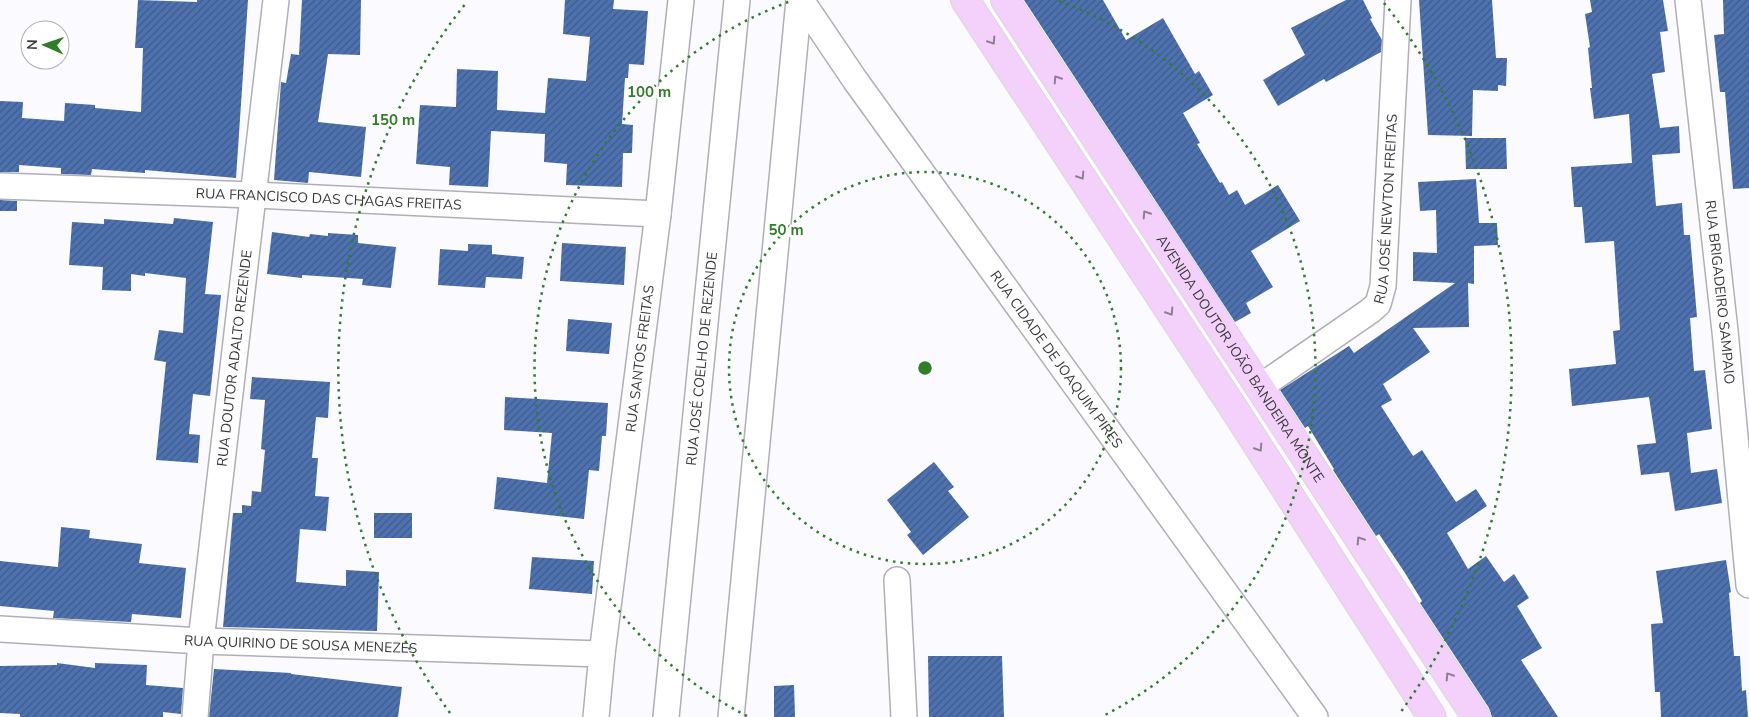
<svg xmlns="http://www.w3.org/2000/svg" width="1749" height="717" font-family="'Nunito Sans',sans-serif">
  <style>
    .building { fill: url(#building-hatch) }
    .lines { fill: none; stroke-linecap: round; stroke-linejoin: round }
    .street-casing { stroke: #b0afb6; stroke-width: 28 }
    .primary-casing { stroke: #d8d8d8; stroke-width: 30 }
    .street { stroke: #fff; stroke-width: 25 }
    .primary { stroke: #f3d1fa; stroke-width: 28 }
    .oneway { stroke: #8d7e92 }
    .ring { fill: none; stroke: #307e28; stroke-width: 2.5; stroke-dasharray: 2.5 5 }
    .labels { text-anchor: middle; stroke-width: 5; stroke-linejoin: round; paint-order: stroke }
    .street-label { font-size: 14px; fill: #3a3a3d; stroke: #fff }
    .centre { fill: #307e28; stroke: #fff; stroke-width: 2.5 }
    .ring-label { font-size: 15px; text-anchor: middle; font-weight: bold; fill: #307e28; stroke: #fff; stroke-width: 5; stroke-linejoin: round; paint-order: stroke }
  </style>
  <defs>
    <pattern id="building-hatch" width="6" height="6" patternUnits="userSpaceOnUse" patternTransform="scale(1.25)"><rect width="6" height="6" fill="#4e72b0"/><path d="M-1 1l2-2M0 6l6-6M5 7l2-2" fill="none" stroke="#3f5a88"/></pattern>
  </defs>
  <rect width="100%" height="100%" fill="#fbfaff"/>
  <g class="building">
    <path d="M138,0L197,2V0H248L236,178L145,170V173L92,169L91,175L61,174V168L19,165V172H0V101L23,102L22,118L64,121L65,103L95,105V108L141,112L143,48H135Z"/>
    <path d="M302,0H361L360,55L328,54L318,122L366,127L361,177L309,172L308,183L274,180L281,82L286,83L291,54L299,55Z"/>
    <path d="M565,0H614L613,9L648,11L644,65L629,64L628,78H625L622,124L633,125L632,153H623L622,187L566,185L567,164L544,162L545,134L491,131L488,187L449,185L450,167L416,164L420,105L456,107L457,69L498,71L497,110L545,113L548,78L586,81L590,37L563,34Z"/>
    <path d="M1024,0H1103L1126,40L1163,18L1195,74L1199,71L1213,95L1183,113L1200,143L1197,144L1220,183L1222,182L1229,195L1237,190L1245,205L1278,185L1300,221L1251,251L1273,287L1246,303L1251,313L1235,322Z"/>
    <path d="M1346,0H1363L1372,18L1370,19L1382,40L1381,52L1326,82L1324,79L1278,106L1263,80L1305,55L1291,28Z"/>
    <path d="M1419,0H1492L1496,58H1507L1506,86L1498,85V91L1473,90L1472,136L1428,135Z"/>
    <path d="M1590,0H1663L1668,31L1660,32L1665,72L1652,74L1660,128L1679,126L1680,153L1652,155L1656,206L1682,203L1684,235H1690L1697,317L1690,318L1694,371L1705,370L1712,429L1687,433L1691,473L1717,469L1722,503L1675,511L1669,472L1641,475L1637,445L1656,443L1649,397L1572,406L1569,369L1616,364L1613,331L1620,330L1614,241L1585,243L1582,207H1574L1571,167L1632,163L1629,114L1594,119L1590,88H1592L1588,48L1590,47L1585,14L1592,12Z"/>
    <path d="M1723,0H1749V188L1733,189L1725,92H1720L1714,35L1724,34Z"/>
    <path d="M1465,138H1506L1507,169H1466Z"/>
    <path d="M1476,179L1479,223H1497L1498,245L1474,246V284L1468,283L1469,327L1413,328L1430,352L1383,384L1392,400L1381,406L1413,456L1422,450L1456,502L1476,489L1487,506L1447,533L1468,569L1486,556L1504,582L1514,574L1529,598L1517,606L1542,648L1521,660L1558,717H1492L1489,708L1420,603L1422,601L1405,573L1379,534L1376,536L1333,470L1334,469L1308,426L1305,428L1280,390L1349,346L1354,353L1455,283L1413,281V252L1437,253L1436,210L1420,211L1418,182Z"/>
    <path d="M0,200L17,201V211H0Z"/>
    <path d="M174,218L213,222L205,294L221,295L210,396L193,394L189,434L200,435L198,463L156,460L166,362L154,360L159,330L183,333L186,278L145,273V276L131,274V291L102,290L103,267L69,265L72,222L104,224V219L173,224Z"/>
    <path d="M272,232L309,237L310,234L328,236V233L358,235V243L396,247L391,288L362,285L363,279L302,275V278L267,274Z"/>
    <path d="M562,243L626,247L624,285L560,281Z"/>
    <path d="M468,244L492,245V254L524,257L522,279L486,277L485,288L438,285L440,249L468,251Z"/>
    <path d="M568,319L612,323L609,354L566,351Z"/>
    <path d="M252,377L330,382L328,418L316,417L312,458H318L315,496L329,497L326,531L300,529L296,582L346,586V570L379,572L377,631L223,627L233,513H242V505L251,506L252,491L261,492L265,450L261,449L265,400L250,399Z"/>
    <path d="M505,397L608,403L606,436H602L599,471L589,470L584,519L494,509L497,477L547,483L552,433L504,430Z"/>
    <path d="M934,462L954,487L948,491L969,517L923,555L907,535L911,532L887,500Z"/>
    <rect x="374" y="513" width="38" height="25"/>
    <path d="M61,527L90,530L89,538L142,544L139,563L186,568L181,618L132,614L131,622L53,618L54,611L0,606V561L58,567Z"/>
    <path d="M532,557L594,561L592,594L529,589Z"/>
    <path d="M1726,560L1731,592L1729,593L1734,656H1740L1742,691L1746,690L1748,717H1661L1660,692H1655L1651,624L1663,623L1656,571Z"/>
    <path d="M928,656H1002L1004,717H929Z"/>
    <path d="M57,663L95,668V663L147,665L146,685L183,688L181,714L163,712V717H20V714L0,713V666L57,665Z"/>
    <path d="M214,669L291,673V674L402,687L398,717H209Z"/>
    <path d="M794,685L795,717H774V686Z"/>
  </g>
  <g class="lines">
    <defs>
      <g id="street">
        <path id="s1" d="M801,0L855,80L1315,717"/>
        <path id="s2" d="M1688,0L1725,331L1749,585"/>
        <path id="s3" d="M0,186L253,195L658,214"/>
        <path id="s4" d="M1260,387L1370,311L1378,304L1383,286L1398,0"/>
        <path d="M897,580L904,717"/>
        <path id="s5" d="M0,629L201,641L602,654"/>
        <path id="s6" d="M195,717L201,641L276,0"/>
        <path id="s7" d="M596,717L602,654L658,214L681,0"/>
        <path id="s8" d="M666,717L737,0"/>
        <path d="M731,717L799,0"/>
      </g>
      <g id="primary">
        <path d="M965,0L1234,409L1432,717"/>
        <path id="s9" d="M1005,0L1476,717"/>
      </g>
    </defs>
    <use href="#street" class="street-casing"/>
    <use href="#primary" class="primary-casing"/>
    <use href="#street" class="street"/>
    <use href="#primary" class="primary"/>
  </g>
  <defs><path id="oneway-chevron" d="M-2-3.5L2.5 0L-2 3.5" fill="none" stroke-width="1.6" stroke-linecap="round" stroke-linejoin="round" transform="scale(1.25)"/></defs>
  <g class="oneway">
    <use href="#oneway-chevron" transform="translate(992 41) rotate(57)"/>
    <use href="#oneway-chevron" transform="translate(1057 79) rotate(-123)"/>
    <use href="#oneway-chevron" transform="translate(1081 176) rotate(57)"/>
    <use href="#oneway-chevron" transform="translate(1146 214) rotate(-123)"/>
    <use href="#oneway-chevron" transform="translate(1170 312) rotate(57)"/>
    <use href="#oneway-chevron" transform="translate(1259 448) rotate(57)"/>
    <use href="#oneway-chevron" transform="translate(1360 540) rotate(-123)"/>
    <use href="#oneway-chevron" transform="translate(1449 676) rotate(-123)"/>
  </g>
  <g class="ring">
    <circle cx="925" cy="368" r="196"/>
    <path d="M747 716A391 391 0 0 1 791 1M1059 1A391 391 0 0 1 1103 716"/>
    <path d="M450 713A587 587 0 0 1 466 3M1384 3A587 587 0 0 1 1400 713"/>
  </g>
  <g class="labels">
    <g class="street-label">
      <text dy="5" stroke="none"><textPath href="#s3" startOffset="329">RUA FRANCISCO DAS CHAGAS FREITAS</textPath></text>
      <text dy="5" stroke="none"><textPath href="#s4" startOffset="240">RUA JOSÉ NEWTON FREITAS</textPath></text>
      <text dy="5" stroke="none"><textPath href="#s2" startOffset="294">RUA BRIGADEIRO SAMPAIO</textPath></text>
      <text dy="5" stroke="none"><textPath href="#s6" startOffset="361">RUA DOUTOR ADALTO REZENDE</textPath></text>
      <text dy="5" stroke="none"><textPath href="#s8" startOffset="360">RUA JOSÉ COELHO DE REZENDE</textPath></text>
      <text dy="5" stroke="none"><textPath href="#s9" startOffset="429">AVENIDA DOUTOR JOÃO BANDEIRA MONTE</textPath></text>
      <text dy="5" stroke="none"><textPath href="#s7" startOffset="361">RUA SANTOS FREITAS</textPath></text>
      <text dy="5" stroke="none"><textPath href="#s1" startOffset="441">RUA CIDADE DE JOAQUIM PIRES</textPath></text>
      <text dy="5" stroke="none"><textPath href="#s5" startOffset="301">RUA QUIRINO DE SOUSA MENEZES</textPath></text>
    </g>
  </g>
  <circle cx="925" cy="368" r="8" class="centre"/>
  <g class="ring-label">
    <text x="649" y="97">100 m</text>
    <text x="393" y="125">150 m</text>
    <text x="786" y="235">50 m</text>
  </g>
  <g transform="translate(45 45) rotate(272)"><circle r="24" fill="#ffffff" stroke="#b0b0b1"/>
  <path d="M0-4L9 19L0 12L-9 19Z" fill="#307e28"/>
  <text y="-8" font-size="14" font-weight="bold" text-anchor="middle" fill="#3a3a3d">N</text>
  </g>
</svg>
